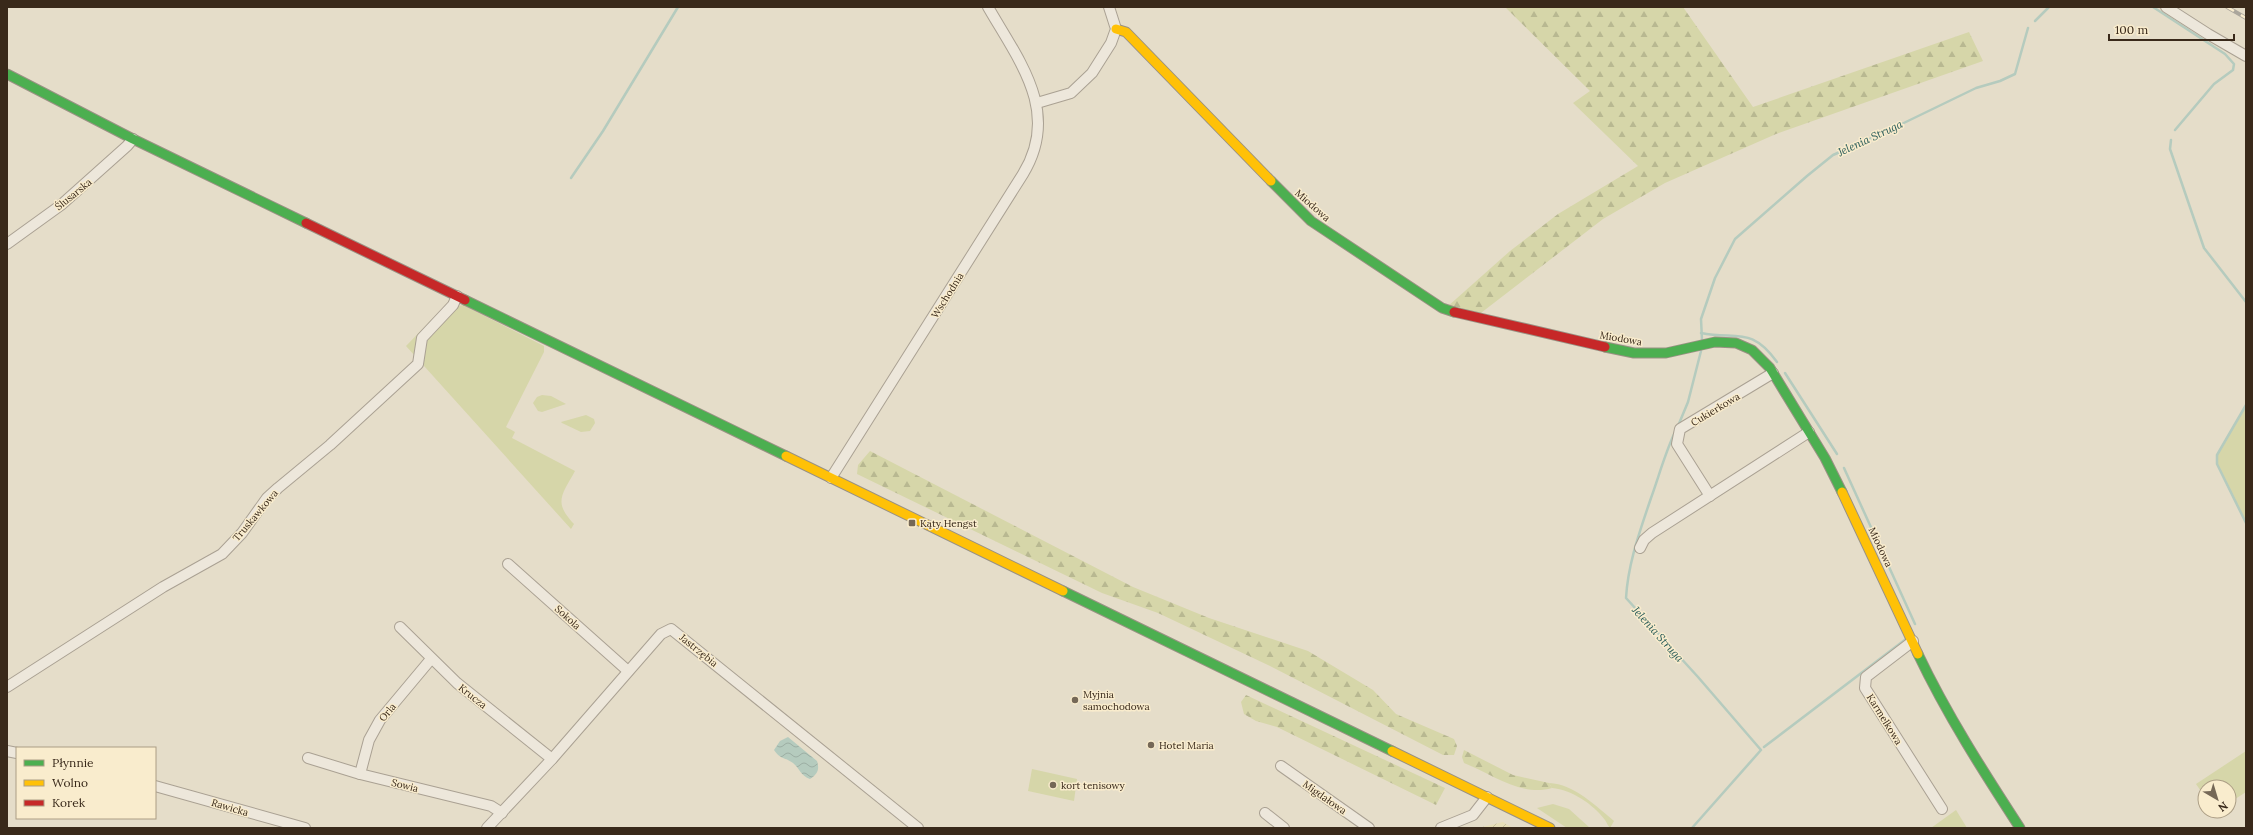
<svg xmlns="http://www.w3.org/2000/svg" width="2253" height="835" font-family="Lora,serif">
  <style>
    .farmland { fill: url(#farmland-furrows) }
    .grass { fill: #d6d6a9 }
    .forest { fill: url(#forest-firs) }
    .water { fill: url(#water-waves) }
    .lines { fill: none; stroke-linecap: round; stroke-linejoin: round }
    .stream { stroke: #b5cbbe; stroke-width: 2.5 }
    .street-casing { stroke: #aaa193; stroke-width: 12 }
    .fast-casing { stroke: #999183; stroke-width: 11 }
    .slow-casing { stroke: #999183; stroke-width: 11 }
    .jam-casing { stroke: #999183; stroke-width: 11 }
    .street { stroke: #ede7db; stroke-width: 10 }
    .fast { stroke: #4caf50; stroke-width: 9 }
    .slow { stroke: #ffc107; stroke-width: 9 }
    .jam { stroke: #c62828; stroke-width: 9 }
    .rail-casing { stroke: #aba69c; stroke-width: 4 }
    .rail { stroke: #f9eccd; stroke-width: 2.5; stroke-dasharray: 8; stroke-linecap: butt }
    .poi-dot { fill: #756857; stroke: #f9eccd; stroke-width: 1.5 }
    .labels { text-anchor: middle; stroke-width: 3; stroke-linejoin: round; paint-order: stroke }
    .street-label { font-size: 10px; fill: #39291a; stroke: #f9eccd }
    .poi-label { font-size: 10px; fill: #39291a; stroke: #f9eccd; text-anchor: start }
    .water-label { font-size: 11px; font-style: italic; fill: #285b58; stroke: #f9eccd }
  </style>
  <defs>
    <pattern id="farmland-furrows" width="10" height="10" patternUnits="userSpaceOnUse"><rect width="10" height="10" fill="#e7deb7"/><path d="M-1 1l2-2M0 10L10 0M9 11l2-2" fill="none" stroke="#c7be9d"/></pattern>
    <pattern id="forest-firs" width="22" height="20" patternUnits="userSpaceOnUse"><rect width="22" height="20" fill="#d6d6a9"/><path d="M5 1l3.5 6h-7zM16 11l3.5 6h-7z" fill="#b8b891"/></pattern>
    <pattern id="water-waves" width="16" height="10" patternUnits="userSpaceOnUse"><rect width="16" height="10" fill="#b5cbbe"/><path d="M0 5q4-4 8 0t8 0" fill="none" stroke="#9caea3"/></pattern>
  </defs>
  <rect width="100%" height="100%" fill="#e5ddc9"/>
  <path class="farmland" d="M1503,822L1513,828H1478Z"/>
  <g class="grass">
    <path d="M463,305L544,346V352L506,427L515,432L512,438L575,471C562,495 553,502 574,524L571,529L406,346L441,310Z"/>
    <path d="M542,395L551,396L566,404L542,412L538,411L533,403L537,397Z"/>
    <path d="M2244,407L2246,409V523L2217,464V455Z"/>
    <path d="M586,415L594,419L595,423L590,431L581,432L562,423L561,422Z"/>
    <path d="M2246,751V792L2229,803V787H2205V797L2196,784Z"/>
    <path d="M1032,769L1077,779L1074,801L1028,791Z"/>
    <path d="M1549,783C1574,784 1596,806 1614,821L1610,828C1608,826 1607,823 1605,820C1593,804 1572,790 1552,788Z"/>
    <path d="M1553,804L1569,809L1590,828H1567L1537,808Z"/>
    <path d="M1956,810L1967,828H1931Z"/>
  </g>
  <g class="forest">
    <path d="M1505,7H1683L1753,107L1969,32L1983,61L1776,134L1665,183L1603,219L1477,316L1447,307L1510,251L1558,214L1638,166L1573,103L1590,91Z"/>
    <path d="M870,451L1133,587L1209,618L1308,651L1373,690L1396,714L1454,739L1457,746L1454,755H1443L1270,666L1158,613L1102,593L857,474L858,465Z"/>
    <path d="M1246,695L1445,788L1436,805L1277,727L1256,721L1244,714L1241,702Z"/>
    <path d="M1464,750L1513,775L1549,783L1552,788C1521,797 1492,774 1464,763L1462,757Z"/>
  </g>
  <path class="water" d="M788,737L817,761C820,770 817,774 810,779C801,776 800,769 793,763C785,757 781,760 774,750L780,741Z"/>
  <g class="lines">
    <g class="stream">
      <path d="M2153,7L2225,54L2234,64L2233,70L2214,84L2175,130"/>
      <path d="M2035,21L2049,7"/>
      <path d="M2171,140L2170,149L2204,248L2246,302"/>
      <path d="M571,178L603,131L678,7"/>
      <path d="M1701,333C1737,340 1751,326 1777,362"/>
      <path d="M1702,340L1701,319L1715,278L1735,239L1807,176L1833,155L1879,135L1976,88L2000,81L2015,74L2028,28"/>
      <path d="M1785,373L1837,454"/>
      <path d="M2246,405L2217,455V464L2246,523"/>
      <path d="M1678,426L1688,402L1701,351"/>
      <path d="M1675,432C1665,453 1659,476 1651,498C1640,531 1628,563 1626,598L1698,677L1761,750L1692,828"/>
      <path d="M1844,468L1915,624"/>
      <path d="M1764,747L1906,639"/>
    </g>
    <defs>
      <g id="street">
        <path d="M2166,7L2208,34L2246,56"/>
        <path d="M1037,103L1071,93L1092,73L1111,43L1116,29L1109,7"/>
        <path d="M7,244L61,205L127,146L133,139"/>
        <path d="M831,478L1023,174C1061,112 1019,61 988,7"/>
        <path d="M1710,496L1677,444L1680,429L1773,373"/>
        <path d="M1640,548L1644,540L1652,533L1809,432"/>
        <path d="M508,564L628,671"/>
        <path d="M400,627L457,683L552,759"/>
        <path d="M1913,641L1866,677L1865,688L1942,809"/>
        <path d="M7,687L163,587L222,554L242,533L267,498L278,488L330,445L418,364L422,338L453,305L457,296"/>
        <path d="M7,751L17,753"/>
        <path d="M308,758L360,774L491,806L502,813"/>
        <path d="M1281,766L1369,828"/>
        <path d="M360,774L369,740L380,720L431,659"/>
        <path d="M155,786L305,828"/>
        <path d="M1265,813L1284,828"/>
        <path d="M487,828L552,759L661,634L671,629L918,828"/>
        <path d="M1441,828L1473,815L1487,797"/>
      </g>
      <g id="fast">
        <path d="M7,74L133,139L306,223"/>
        <path d="M1271,181L1311,221L1442,308L1454,312"/>
        <path d="M465,300L786,456"/>
        <path d="M1605,347L1634,353H1666L1715,342L1736,343L1752,350L1770,368L1825,458L1842,492"/>
        <path d="M1063,591L1392,751"/>
        <path d="M1918,654C1947,715 1983,771 2020,828"/>
      </g>
      <g id="slow">
        <path d="M1116,29L1126,32L1271,181"/>
        <path d="M786,456L1063,591"/>
        <path d="M1842,492L1918,654"/>
        <path d="M1392,751L1550,828"/>
      </g>
      <g id="jam">
        <path d="M306,223L465,300"/>
        <path d="M1454,312L1605,347"/>
      </g>
    </defs>
    <use href="#street" class="street-casing"/>
    <use href="#fast" class="fast-casing"/>
    <use href="#slow" class="slow-casing"/>
    <use href="#jam" class="jam-casing"/>
    <use href="#street" class="street"/>
    <use href="#fast" class="fast"/>
    <use href="#slow" class="slow"/>
    <use href="#jam" class="jam"/>
    <defs>
      <path id="rail" d="M2227,7L2246,18"/>
    </defs>
    <use href="#rail" class="rail-casing"/>
    <use href="#rail" class="rail"/>
  </g>
  <g class="poi-dot">
    <rect x="908" y="519" width="8" height="8" rx="2"/>
    <circle cx="1075" cy="700" r="4"/>
    <circle cx="1151" cy="745" r="4"/>
    <circle cx="1053" cy="785" r="4"/>
  </g>
  <g class="labels">
    <g class="street-label">
      <text transform="translate(73 194) rotate(-39)" y="4">Ślusarska</text>
      <text transform="translate(1313 205) rotate(41)" y="4">Miodowa</text>
      <text transform="translate(947 295) rotate(-58)" y="4">Wschodnia</text>
      <text transform="translate(1621 338) rotate(10)" y="4">Miodowa</text>
      <text transform="translate(1715 409) rotate(-31)" y="4">Cukierkowa</text>
      <text transform="translate(255 515) rotate(-50)" y="4">Truskawkowa</text>
      <text transform="translate(1881 547) rotate(65)" y="4">Miodowa</text>
      <text transform="translate(568 617) rotate(42)" y="4">Sokola</text>
      <text transform="translate(699 650) rotate(39)" y="4">Jastrzębia</text>
      <text transform="translate(473 696) rotate(38)" y="4">Krucza</text>
      <text transform="translate(387 712) rotate(-51)" y="4">Orla</text>
      <text transform="translate(1885 719) rotate(58)" y="4">Karmelkowa</text>
      <text transform="translate(405 785) rotate(14)" y="4">Sowia</text>
      <text transform="translate(1325 797) rotate(35)" y="4">Migdałowa</text>
      <text transform="translate(230 807) rotate(16)" y="4">Rawicka</text>
    </g>
    <g class="poi-label">
      <text x="920" y="527">Kąty Hengst</text>
      <text x="1083" y="698">Myjnia<tspan x="1083" dy="12">samochodowa</tspan></text>
      <text x="1159" y="749">Hotel Maria</text>
      <text x="1061" y="789">kort tenisowy</text>
    </g>
    <g class="water-label">
      <text transform="translate(1870 138) rotate(-25)" y="4">Jelenia Struga</text>
      <text transform="translate(1658 634) rotate(48)" y="4">Jelenia Struga</text>
    </g>
  </g>
  <rect width="2253" height="835" fill="none" stroke="#39291a" stroke-width="16"/>
  <rect x="16" y="747" width="140" height="72" fill="#f9eccd" stroke="#ac9e85"/>
  <rect x="24" y="760" width="20" height="6" fill="#4caf50" stroke="#ac9e85"/>
  <text x="52" y="767" font-size="12" fill="#39291a">Płynnie</text>
  <rect x="24" y="780" width="20" height="6" fill="#ffc107" stroke="#ac9e85"/>
  <text x="52" y="787" font-size="12" fill="#39291a">Wolno</text>
  <rect x="24" y="800" width="20" height="6" fill="#c62828" stroke="#ac9e85"/>
  <text x="52" y="807" font-size="12" fill="#39291a">Korek</text>
  <g transform="translate(2217 799) rotate(142)"><circle r="19" fill="#f9eccd" stroke="#ac9e85"/>
  <path d="M0-3L7 15L0 10L-7 15Z" fill="#756857"/>
  <text y="-6" font-size="11" font-weight="bold" text-anchor="middle" fill="#39291a">N</text>
  </g>
  <path d="M2109 34v6h125v-6" fill="none" stroke="#39291a" stroke-width="2"/>
  <text x="2115" y="34" font-size="12" fill="#39291a" stroke="#f9eccd" stroke-width="3" paint-order="stroke">100 m</text>
</svg>
